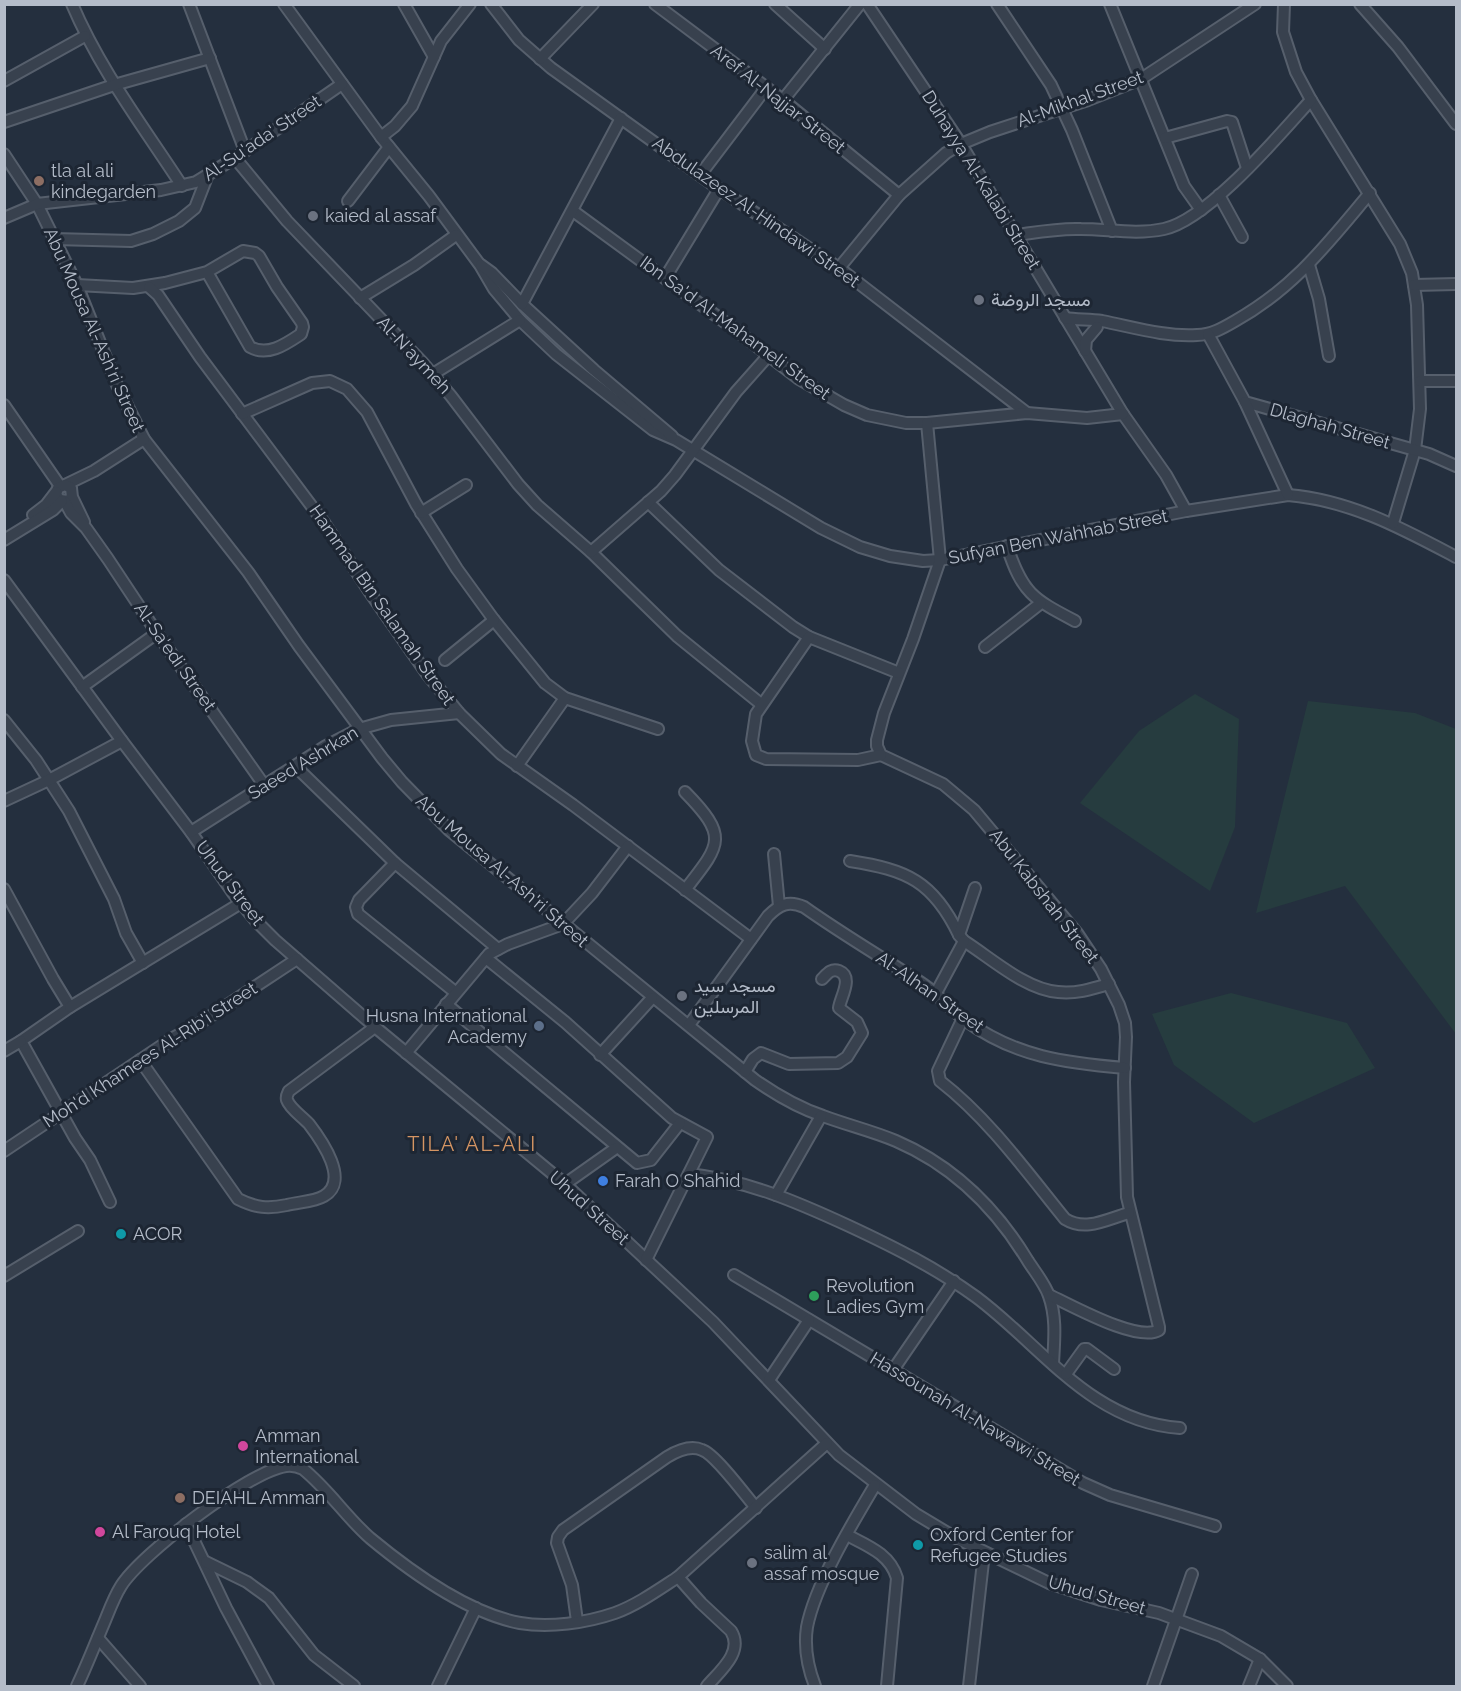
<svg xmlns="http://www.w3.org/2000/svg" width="1461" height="1691" font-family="Raleway,Vazirmatn,sans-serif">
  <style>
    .green { fill: #263c3f }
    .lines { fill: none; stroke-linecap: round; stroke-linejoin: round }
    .minor-casing { stroke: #565f6c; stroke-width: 14 }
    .minor { stroke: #38414e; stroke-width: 10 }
    .education-dot { fill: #8d6e63; stroke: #1d2633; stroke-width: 2 }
    .worship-dot { fill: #6b7280; stroke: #1d2633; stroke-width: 2 }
    .service-dot { fill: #5c6f8a; stroke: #1d2633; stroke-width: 2 }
    .shop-dot { fill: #3f7fe0; stroke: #1d2633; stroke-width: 2 }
    .culture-dot { fill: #0f9aa8; stroke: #1d2633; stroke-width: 2 }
    .leisure-dot { fill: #2e9e5b; stroke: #1d2633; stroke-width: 2 }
    .hotel-dot { fill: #d1479c; stroke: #1d2633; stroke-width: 2 }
    .labels { text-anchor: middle; stroke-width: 6; stroke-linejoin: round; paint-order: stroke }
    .street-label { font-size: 18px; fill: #b4bcc9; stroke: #1d2633 }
    .poi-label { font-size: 18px; fill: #b4bcc9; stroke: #1d2633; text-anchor: start }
    .neighbourhood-label { font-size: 20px; letter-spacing: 1.5px; fill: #d59563; stroke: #1d2633 }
  </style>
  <rect width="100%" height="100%" fill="#242f3e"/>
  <g class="green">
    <path d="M1195,694L1239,719L1235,827L1210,891L1080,803L1139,731Z"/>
    <path d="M1308,701L1415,713L1456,729V1034L1345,886L1256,913Z"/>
    <path d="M1231,993L1347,1023L1375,1068L1254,1123L1174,1065L1152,1014Z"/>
  </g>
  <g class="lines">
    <defs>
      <g id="minor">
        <path d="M72,4C100,70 143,126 182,186"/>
        <path d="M189,4L245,151"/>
        <path d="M284,4L381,137L429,196L480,265L494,289L520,320L556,354L653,430L676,440L821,528L860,547L890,556L923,561L940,560L1186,511L1288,495C1350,500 1403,529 1456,557"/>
        <path d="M404,4L434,57"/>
        <path d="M491,4L519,40L551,68L719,189L839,268L1027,413"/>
        <path d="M655,4L783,100L899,195"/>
        <path d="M775,4L825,49"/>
        <path d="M867,4L961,144L1123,414L1166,475L1186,511"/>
        <path d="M997,4L1051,85L1072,130L1112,231"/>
        <path d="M1110,4L1184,186L1201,210"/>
        <path d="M1284,4L1283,32L1296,72L1311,100L1400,244L1412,273L1417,305L1420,409L1415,450L1393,523"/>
        <path d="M1360,4L1398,47L1456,124"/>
        <path d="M540,59L593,4"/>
        <path d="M4,81L85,36"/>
        <path d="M783,100L860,4"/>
        <path d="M4,122L114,85L210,58"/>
        <path d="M381,137L395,126L412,106L441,41L470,4"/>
        <path d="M1165,138L1227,121L1232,122L1247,168"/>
        <path d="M4,154L37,204L77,285L117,385L144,439L248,572L299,646L382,758L402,782L449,830L755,1080C775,1094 799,1108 823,1116C847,1125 872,1131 896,1141C954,1166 996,1208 1028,1261C1035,1272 1045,1284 1049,1296C1057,1318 1054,1342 1053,1364"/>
        <path d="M235,158L287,221L422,362L451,396L518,484L537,505L591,552L677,636L761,704"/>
        <path d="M700,175L766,88"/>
        <path d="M1219,195L1242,237"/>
        <path d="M348,201L389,147"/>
        <path d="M573,211L737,331L799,379L844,405L867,415L906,423H927L1027,413L1087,418L1123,414"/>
        <path d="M4,218L37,204L161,190L196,182L235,158L342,84"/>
        <path d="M1017,235C1038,232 1059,228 1081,229C1108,229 1136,235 1164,229C1208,220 1280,134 1311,100"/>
        <path d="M54,239L131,241L153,234L179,221L195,208L207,177"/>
        <path d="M481,265L492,273L522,304L594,370L672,436"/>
        <path d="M1309,265L1319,299L1329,356"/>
        <path d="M839,268L899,195L946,153L961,144L990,132L1088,100L1141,79L1255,4"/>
        <path d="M665,278L719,189"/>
        <path d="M77,285L133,288L165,283L207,272L243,251L255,253L259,256L277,287L302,323L303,327L301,334C286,344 268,357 250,347L207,272"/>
        <path d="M1414,285L1456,284"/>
        <path d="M149,287L158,295L200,357L325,524L369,591L427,674L459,713L501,754L573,805L751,939"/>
        <path d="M360,298L414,265L456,235"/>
        <path d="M522,304L621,118"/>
        <path d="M1065,318C1077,320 1090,319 1102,321C1133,327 1165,337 1197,335C1211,335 1223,328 1235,321C1294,288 1327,244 1370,193"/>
        <path d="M1208,334L1245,402L1429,454L1456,466"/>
        <path d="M1085,351L1086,340L1097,327"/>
        <path d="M433,374L520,320"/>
        <path d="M1420,381H1456"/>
        <path d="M1245,402L1288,495"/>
        <path d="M4,405L60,486"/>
        <path d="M242,414L312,383L330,381L347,389L367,412L416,504L457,569L494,620L545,683L565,698L658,729"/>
        <path d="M927,423L940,560L913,639L884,713L877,740V746L881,755L943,784L974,810L1077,933L1101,969L1119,1005L1125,1023L1126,1037L1124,1082L1127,1197L1159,1327V1330C1138,1343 1071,1305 1049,1295"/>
        <path d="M65,485L94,471L144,439"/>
        <path d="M72,497L68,501L60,500L56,495L58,488L65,485L71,488L72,497L84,522"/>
        <path d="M65,502L71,513L86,528L108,559L157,633L264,785"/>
        <path d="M648,502L719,570L793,627L809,637L899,673"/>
        <path d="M421,513L466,485"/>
        <path d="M33,515L46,505L56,492"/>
        <path d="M4,540L53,510L62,501"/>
        <path d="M1007,546C1022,593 1033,599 1075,621"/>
        <path d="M591,552L661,491L675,475L736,392L768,356"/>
        <path d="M4,580L122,741L191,832L233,893L256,921L275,940L375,1027L565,1184L713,1322L839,1455L916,1514L956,1538L1049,1583L1101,1600L1159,1613L1221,1636L1260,1659L1287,1686"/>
        <path d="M809,637L756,714L752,741L756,755L766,759L858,760L881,755"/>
        <path d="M985,647L1041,603"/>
        <path d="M445,660L494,620"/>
        <path d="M82,687L157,633"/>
        <path d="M4,720L36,760L69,811L114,899L126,933L143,963"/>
        <path d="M295,766L395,863L498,949"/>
        <path d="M517,766L565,698"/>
        <path d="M685,792C729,837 721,844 685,890"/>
        <path d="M4,801L49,780L122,741"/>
        <path d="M191,832L326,746L359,729L391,720L459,713"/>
        <path d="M774,854L779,906"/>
        <path d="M850,861C907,870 933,881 959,935L964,941C991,958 1026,990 1058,992C1076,994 1092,989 1109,984"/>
        <path d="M395,863L359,900L356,907L358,914L455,992"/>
        <path d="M4,889L53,979L70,1007L21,1041L75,1138L90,1160L110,1202"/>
        <path d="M959,935L975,888"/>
        <path d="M486,958L565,1022L672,1118L707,1137L646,1260"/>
        <path d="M936,993L964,941"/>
        <path d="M446,1004L637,1163L651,1160L680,1123"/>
        <path d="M70,1007L241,903"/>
        <path d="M963,1018L938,1071L940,1081C989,1119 1026,1171 1065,1219C1086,1232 1107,1219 1129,1213"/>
        <path d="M689,1025L768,916C779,905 788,900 804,907C842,934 883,958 923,984C939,995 950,1009 965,1020C1015,1057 1066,1063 1125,1068"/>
        <path d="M4,1051L21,1041"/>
        <path d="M406,1053L489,954L508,944L563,924L592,893L628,846"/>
        <path d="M600,1055L652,998"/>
        <path d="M140,1060L238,1199C256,1208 268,1209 287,1205C298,1202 314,1202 324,1196C350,1181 322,1141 309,1124C303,1117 290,1109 287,1100C286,1096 287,1095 289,1091L375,1027"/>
        <path d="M745,1072L753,1059L761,1053L789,1064L838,1063L847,1057L862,1033L857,1022L839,1008C840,998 854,977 839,971C831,968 827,974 822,979"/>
        <path d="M4,1151L173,1038L197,1025L297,959"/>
        <path d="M689,1174C746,1180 797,1202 849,1226C894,1247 936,1268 976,1297C1042,1346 1091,1422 1180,1428"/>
        <path d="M565,1184L616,1148"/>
        <path d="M776,1195L821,1116"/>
        <path d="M734,1275L1083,1483L1110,1495L1215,1526"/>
        <path d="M4,1276L78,1231"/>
        <path d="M893,1370L954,1281"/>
        <path d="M1066,1374L1084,1349H1087L1114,1369"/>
        <path d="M769,1380L809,1320"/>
        <path d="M186,1524L226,1608L268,1686"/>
        <path d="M847,1535C868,1546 890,1554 897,1578L887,1686"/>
        <path d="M206,1562L247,1582L269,1598L314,1655L354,1686"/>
        <path d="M678,1577L701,1603L731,1631C744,1652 720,1671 707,1686"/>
        <path d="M577,1621L572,1585L557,1543L558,1537L563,1530L667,1457C677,1451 691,1445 702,1450C715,1454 746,1496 756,1508"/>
        <path d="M98,1638L140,1686"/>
        <path d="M77,1686C87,1665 95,1644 104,1623C109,1611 114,1597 121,1586C141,1554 249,1471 286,1466C293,1465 297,1466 303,1469C328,1489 346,1517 370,1538C411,1572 467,1613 520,1623C549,1628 586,1623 615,1613C637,1605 658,1590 678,1577L827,1443"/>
        <path d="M438,1686L476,1608"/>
        <path d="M815,1686C808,1668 804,1647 807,1627C815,1585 853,1522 875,1485"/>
        <path d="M969,1686L984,1553"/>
        <path d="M1153,1686L1192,1574"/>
        <path d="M1249,1686L1260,1659"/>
      </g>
    </defs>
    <use href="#minor" class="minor-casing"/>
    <use href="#minor" class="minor"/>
  </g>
  <g class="education-dot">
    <circle cx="39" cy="181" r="6"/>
    <circle cx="180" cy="1498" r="6"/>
  </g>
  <g class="worship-dot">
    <circle cx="313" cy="216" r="6"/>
    <circle cx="979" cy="300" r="6"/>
    <circle cx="682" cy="996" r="6"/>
    <circle cx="752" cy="1563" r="6"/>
  </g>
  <circle class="service-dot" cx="539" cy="1026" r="6"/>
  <circle class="shop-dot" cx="603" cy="1181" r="6"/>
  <g class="culture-dot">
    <circle cx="121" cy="1234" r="6"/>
    <circle cx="918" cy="1545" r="6"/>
  </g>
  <circle class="leisure-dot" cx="814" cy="1296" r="6"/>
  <g class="hotel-dot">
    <circle cx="243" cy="1446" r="6"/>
    <circle cx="100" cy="1532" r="6"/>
  </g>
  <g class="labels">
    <g class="street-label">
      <text transform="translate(778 99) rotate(38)" y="6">Aref Al-Najjar Street</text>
      <text transform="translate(1080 99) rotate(-20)" y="6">Al-Mikhal Street</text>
      <text transform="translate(262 138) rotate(-34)" y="6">Al-Su'ada' Street</text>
      <text transform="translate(981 180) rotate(58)" y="6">Duhayya Al-Kalabi Street</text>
      <text transform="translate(756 212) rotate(35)" y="6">Abdulazeez Al-Hindawi Street</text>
      <text transform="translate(735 328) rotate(36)" y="6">Ibn Sa'd Al-Mahameli Street</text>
      <text transform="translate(94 330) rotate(66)" y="6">Abu Mousa Al-Ash'ri Street</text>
      <text transform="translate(414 355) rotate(47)" y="6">Al-N'aymeh</text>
      <text transform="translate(1330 426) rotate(16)" y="6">Dlaghah Street</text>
      <text transform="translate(1058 537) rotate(-11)" y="6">Sufyan Ben Wahhab Street</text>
      <text transform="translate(382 605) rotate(55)" y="6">Hammad Bin Salamah Street</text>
      <text transform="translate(175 657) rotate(55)" y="6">Al-Sa'edi Street</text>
      <text transform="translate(303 763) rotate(-31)" y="6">Saeed Ashrkan</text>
      <text transform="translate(502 871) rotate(41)" y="6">Abu Mousa Al-Ash'ri Street</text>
      <text transform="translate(230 883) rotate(53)" y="6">Uhud Street</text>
      <text transform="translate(1044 896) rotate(52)" y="6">Abu Kabshah Street</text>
      <text transform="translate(930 992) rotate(35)" y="6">Al-Alhan Street</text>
      <text transform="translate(150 1055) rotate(-33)" y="6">Moh'd Khamees Al-Rib'i Street</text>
      <text transform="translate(589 1208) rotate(42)" y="6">Uhud Street</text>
      <text transform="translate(975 1419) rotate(31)" y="6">Hassounah Al-Nawawi Street</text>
      <text transform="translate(1097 1595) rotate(16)" y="6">Uhud Street</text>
    </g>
    <g class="poi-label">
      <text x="51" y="177">tla al ali<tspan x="51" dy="21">kindegarden</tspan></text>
      <text x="325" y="222">kaied al assaf</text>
      <text x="991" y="306">مسجد الروضة</text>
      <text x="694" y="992">مسجد سيد<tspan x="694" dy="21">المرسلين</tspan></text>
      <text x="527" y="1022" text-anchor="end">Husna International<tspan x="527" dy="21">Academy</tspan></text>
      <text x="615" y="1187">Farah O Shahid</text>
      <text x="133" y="1240">ACOR</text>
      <text x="826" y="1292">Revolution<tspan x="826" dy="21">Ladies Gym</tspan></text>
      <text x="255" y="1442">Amman<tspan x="255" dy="21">International</tspan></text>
      <text x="192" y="1504">DEIAHL Amman</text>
      <text x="112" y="1538">Al Farouq Hotel</text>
      <text x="930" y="1541">Oxford Center for<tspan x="930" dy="21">Refugee Studies</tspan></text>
      <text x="764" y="1559">salim al<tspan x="764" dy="21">assaf mosque</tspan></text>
    </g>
    <g class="neighbourhood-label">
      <text x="472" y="1151">TILA' AL-ALI</text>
    </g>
  </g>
  <rect width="1461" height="1691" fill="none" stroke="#b4bcc9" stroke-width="12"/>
</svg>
